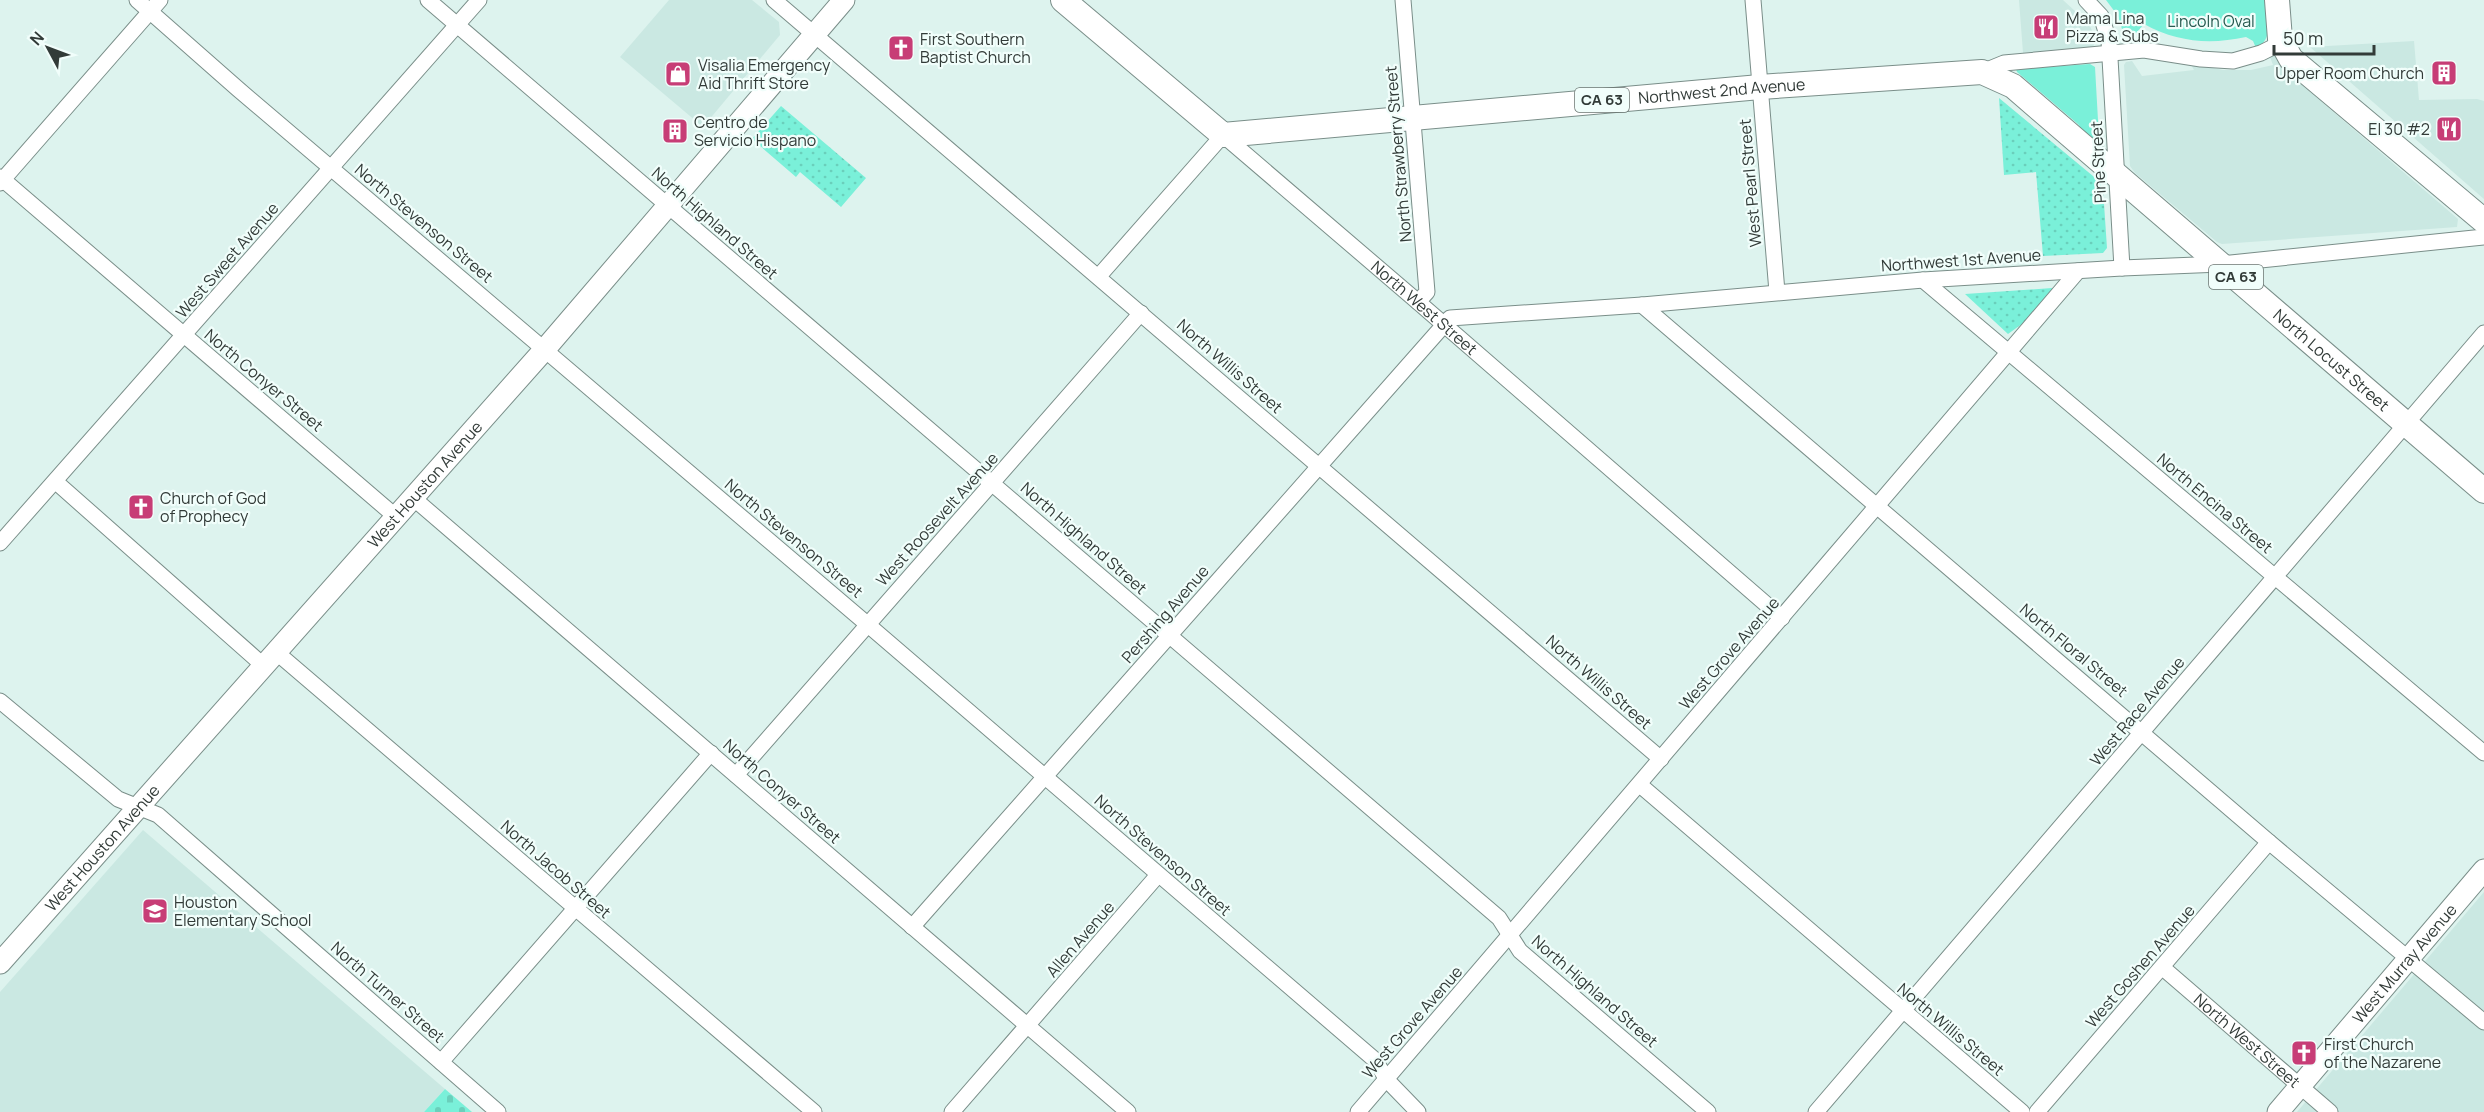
<svg xmlns="http://www.w3.org/2000/svg" width="2484" height="1112" font-family="Manrope,sans-serif">
  <style>
    .built { fill: #cae8e2 }
    .grass { fill: url(#grass-dots) }
    .cemetery { fill: url(#cemetery-stones) }
    .green { fill: #7af0d9 }
    .lines { fill: none; stroke-linecap: round; stroke-linejoin: round }
    .street-casing { stroke: #7a8e89; stroke-width: 17 }
    .secondary-casing { stroke: #7a8e89; stroke-width: 23 }
    .primary-casing { stroke: #7a8e89; stroke-width: 26 }
    .street { stroke: #fff; stroke-width: 15 }
    .secondary { stroke: #fff; stroke-width: 21 }
    .primary { stroke: #fff; stroke-width: 24 }
    .labels { text-anchor: middle; stroke-width: 4.5; stroke-linejoin: round; paint-order: stroke }
    .shield { fill: #f1fefb; stroke: #6b7672; stroke-width: 1.5 }
    .shield-label { font-size: 15px; font-weight: bold; fill: #323b38 }
    .poi-label { font-size: 16px; fill: #323b38; stroke: #f1fefb; text-anchor: start }
    .park-label { font-size: 16px; fill: #265a50; stroke: #f1fefb }
    .street-label { font-size: 16px; fill: #323b38; stroke: #f1fefb }
  </style>
  <defs>
    <pattern id="grass-dots" width="8" height="8" patternUnits="userSpaceOnUse" patternTransform="scale(1.5)"><rect width="8" height="8" fill="#7af0d9"/><path d="M2 2h.1M6 6h.1" fill="none" stroke="#6acfbb" stroke-width="1.8" stroke-linecap="round"/></pattern>
    <pattern id="cemetery-stones" width="16" height="16" patternUnits="userSpaceOnUse" patternTransform="scale(1.5)"><rect width="16" height="16" fill="#7af0d9"/><path d="M2 7V4a2 2 0 0 1 4 0v3zM10 15v-3a2 2 0 0 1 4 0v3z" fill="#6acfbb"/></pattern>
  </defs>
  <rect width="100%" height="100%" fill="#ddf3ee"/>
  <g class="built">
    <path d="M669,0H752L779,22L780,35L703,127L620,57Z"/>
    <path d="M2019,0H2063L2089,24L2094,35V45L2089,50L2023,53Z"/>
    <path d="M2414,41L2419,100L2477,99L2484,101V199L2310,47Z"/>
    <path d="M2274,53L2295,79L2458,219L2457,227L2222,244L2217,242L2135,173L2130,166L2124,65L2126,62L2132,61L2142,76L2194,70L2190,63L2223,70H2251L2273,65L2269,54Z"/>
    <path d="M143,830L445,1089L424,1112H0V992Z"/>
    <path d="M2484,892V1112H2297Z"/>
  </g>
  <g class="grass">
    <path d="M1999,98L2099,181L2103,189L2107,248L2103,253L2043,256L2036,172L2004,175Z"/>
    <path d="M781,106L866,178L841,207L800,172L796,177L752,139Z"/>
    <path d="M2052,288L2053,296L2040,311L2008,334L1965,294Z"/>
  </g>
  <path class="cemetery" d="M445,1089L472,1112H424Z"/>
  <g class="green">
    <path d="M2106,0H2267C2268,17 2274,40 2256,48L2253,41L2246,37C2209,45 2177,42 2144,24L2131,39H2125L2118,16Z"/>
    <path d="M2090,64L2095,67L2099,138L2093,143L2083,134L2079,125L2017,72L2016,69Z"/>
  </g>
  <g class="lines">
    <defs>
      <g id="street">
        <path d="M137,0L238,89L867,624L1375,1060L1387,1080L1418,1112"/>
        <path d="M428,0L1499,918L1520,951L1708,1112"/>
        <path d="M774,0L1661,759"/>
        <path d="M1403,0L1427,292L1418,302"/>
        <path d="M1753,0L1777,292"/>
        <path d="M2086,0L2101,16L2109,41L2122,268"/>
        <path d="M1982,72L2004,63L2144,50L2201,59L2233,61L2261,53L2273,47L2280,39"/>
        <path d="M0,177L395,516"/>
        <path d="M0,183L160,0"/>
        <path id="s1" d="M1099,276L1223,135L1418,302L1782,618"/>
        <path d="M1923,280L2484,753"/>
        <path d="M1642,305L2269,842L2484,1022"/>
        <path d="M56,482L264,666"/>
        <path d="M412,497L1128,1112"/>
        <path d="M0,543L479,0"/>
        <path d="M276,652L814,1112"/>
        <path d="M0,701L118,799L158,815L498,1112"/>
        <path d="M736,775L1141,313"/>
        <path d="M1640,785L2022,1112"/>
        <path d="M912,927L1450,318L1642,305L1923,280L2122,268L2221,264L2484,237"/>
        <path id="s2" d="M2163,968L2330,1112"/>
        <path d="M441,1062L711,753"/>
        <path d="M952,1112L1158,875"/>
        <path d="M1358,1112L2078,271"/>
        <path d="M1816,1112L2484,333"/>
        <path d="M2037,1112L2269,842"/>
      </g>
      <g id="secondary">
        <path id="s3" d="M0,963L545,349L844,0"/>
        <path id="s4" d="M2278,1112L2484,870"/>
      </g>
      <g id="primary">
        <path id="s5" d="M1063,0L1223,135L1760,87L1982,72L2013,86L2484,491"/>
        <path d="M2277,0L2280,39L2291,59L2484,221"/>
      </g>
    </defs>
    <use href="#street" class="street-casing"/>
    <use href="#secondary" class="secondary-casing"/>
    <use href="#primary" class="primary-casing"/>
    <use href="#street" class="street"/>
    <use href="#secondary" class="secondary"/>
    <use href="#primary" class="primary"/>
  </g>
  <defs>
    <symbol id="restaurant-square" viewBox="-11 -11 22 22"><rect x="-9" y="-9" width="18" height="18" rx="4" fill="#c73d76" stroke="#f1fefb"/><path d="M-5-6h1v4h1v-4h1v4h1v-4h1v5L-1.5 .5V6h-2V.5L-5-1ZM5-6V6H3V1.5H1.5Q1.5-4 5-6Z" fill="#fff"/></symbol>
    <symbol id="church-square" viewBox="-11 -11 22 22"><rect x="-9" y="-9" width="18" height="18" rx="4" fill="#c73d76" stroke="#f1fefb"/><path d="M-1.2-6h2.4v3.5h3.3v2.4h-3.3V6h-2.4V-.1h-3.3v-2.4h3.3Z" fill="#fff"/></symbol>
    <symbol id="building-square" viewBox="-11 -11 22 22"><rect x="-9" y="-9" width="18" height="18" rx="4" fill="#c73d76" stroke="#f1fefb"/><path d="M-4-6H4V6H1V3H-1V6H-4ZM-2.5-4.3h1.7v1.8h-1.7ZM.8-4.3h1.7v1.8H.8ZM-2.5-1h1.7V.8h-1.7ZM.8-1h1.7V.8H.8Z" fill="#fff"/></symbol>
    <symbol id="shop-square" viewBox="-11 -11 22 22"><rect x="-9" y="-9" width="18" height="18" rx="4" fill="#c73d76" stroke="#f1fefb"/><path d="M-5-2.5h2.3a2.7 3.5 0 0 1 5.4 0H5L5.5 6h-11ZM-1.5-2.5h3a1.5 2.3 0 0 0-3 0Z" fill="#fff"/></symbol>
    <symbol id="school-square" viewBox="-11 -11 22 22"><rect x="-9" y="-9" width="18" height="18" rx="4" fill="#c73d76" stroke="#f1fefb"/><path d="M0-5L7-2L0 1L-7-2ZM-4 1L0 2.5L4 1V4Q0 6-4 4Z" fill="#fff"/></symbol>
  </defs>
  <g fill-rule="evenodd">
    <use href="#restaurant-square" x="2031" y="12" width="30" height="30"/>
    <use href="#church-square" x="886" y="33" width="30" height="30"/>
    <use href="#building-square" x="2429" y="58" width="30" height="30"/>
    <use href="#shop-square" x="663" y="59" width="30" height="30"/>
    <use href="#restaurant-square" x="2434" y="114" width="30" height="30"/>
    <use href="#building-square" x="660" y="116" width="30" height="30"/>
    <use href="#church-square" x="126" y="492" width="30" height="30"/>
    <use href="#school-square" x="140" y="896" width="30" height="30"/>
    <use href="#church-square" x="2289" y="1038" width="30" height="30"/>
  </g>
  <g class="labels">
    <g class="shield">
      <rect x="1575" y="88" width="54" height="24" rx="4.5"/>
      <rect x="2209" y="265" width="54" height="24" rx="4.5"/>
    </g>
    <g class="shield-label">
      <text x="1602" y="105">CA 63</text>
      <text x="2236" y="282">CA 63</text>
    </g>
    <g class="poi-label">
      <text x="2066" y="24">Mama Lina<tspan x="2066" dy="18">Pizza &amp; Subs</tspan></text>
      <text x="920" y="45">First Southern<tspan x="920" dy="18">Baptist Church</tspan></text>
      <text x="698" y="71">Visalia Emergency<tspan x="698" dy="18">Aid Thrift Store</tspan></text>
      <text x="2424" y="79" text-anchor="end">Upper Room Church</text>
      <text x="694" y="128">Centro de<tspan x="694" dy="18">Servicio Hispano</tspan></text>
      <text x="2430" y="135" text-anchor="end">El 30 #2</text>
      <text x="160" y="504">Church of God<tspan x="160" dy="18">of Prophecy</tspan></text>
      <text x="174" y="908">Houston<tspan x="174" dy="18">Elementary School</tspan></text>
      <text x="2324" y="1050">First Church<tspan x="2324" dy="18">of the Nazarene</tspan></text>
    </g>
    <g class="park-label">
      <text x="2211" y="27">Lincoln Oval</text>
    </g>
    <g class="street-label">
      <text dy="6" stroke="none"><textPath href="#s5" startOffset="710">Northwest 2nd Avenue</textPath></text>
      <text transform="translate(1398 154) rotate(-95)" y="6">North Strawberry Street</text>
      <text transform="translate(2098 162) rotate(-93)" y="6">Pine Street</text>
      <text transform="translate(1750 183) rotate(-95)" y="6">West Pearl Street</text>
      <text transform="translate(424 223) rotate(40)" y="6">North Stevenson Street</text>
      <text transform="translate(715 223) rotate(41)" y="6">North Highland Street</text>
      <text transform="translate(227 260) rotate(-49)" y="6">West Sweet Avenue</text>
      <text transform="translate(1961 260) rotate(-4)" y="6">Northwest 1st Avenue</text>
      <text dy="6" stroke="none"><textPath href="#s1" startOffset="453">North West Street</textPath></text>
      <text dy="6" stroke="none"><textPath href="#s5" startOffset="1425">North Locust Street</textPath></text>
      <text transform="translate(1230 366) rotate(41)" y="6">North Willis Street</text>
      <text transform="translate(264 380) rotate(40)" y="6">North Conyer Street</text>
      <text dy="6" stroke="none"><textPath href="#s3" startOffset="640">West Houston Avenue</textPath></text>
      <text transform="translate(2215 503) rotate(40)" y="6">North Encina Street</text>
      <text transform="translate(937 519) rotate(-48)" y="6">West Roosevelt Avenue</text>
      <text transform="translate(794 538) rotate(40)" y="6">North Stevenson Street</text>
      <text transform="translate(1084 538) rotate(41)" y="6">North Highland Street</text>
      <text transform="translate(1165 614) rotate(-49)" y="6">Pershing Avenue</text>
      <text transform="translate(2074 650) rotate(40)" y="6">North Floral Street</text>
      <text transform="translate(1729 653) rotate(-49)" y="6">West Grove Avenue</text>
      <text transform="translate(1599 682) rotate(41)" y="6">North Willis Street</text>
      <text transform="translate(2137 711) rotate(-50)" y="6">West Race Avenue</text>
      <text transform="translate(782 791) rotate(41)" y="6">North Conyer Street</text>
      <text dy="6" stroke="none"><textPath href="#s3" startOffset="154">West Houston Avenue</textPath></text>
      <text transform="translate(1163 855) rotate(41)" y="6">North Stevenson Street</text>
      <text transform="translate(556 869) rotate(41)" y="6">North Jacob Street</text>
      <text transform="translate(1080 939) rotate(-49)" y="6">Allen Avenue</text>
      <text dy="6" stroke="none"><textPath href="#s4" startOffset="195">West Murray Avenue</textPath></text>
      <text transform="translate(2140 966) rotate(-49)" y="6">West Goshen Avenue</text>
      <text transform="translate(1595 991) rotate(41)" y="6">North Highland Street</text>
      <text transform="translate(388 992) rotate(41)" y="6">North Turner Street</text>
      <text transform="translate(1412 1022) rotate(-49)" y="6">West Grove Avenue</text>
      <text transform="translate(1951 1029) rotate(40)" y="6">North Willis Street</text>
      <text dy="6" stroke="none"><textPath href="#s2" startOffset="111">North West Street</textPath></text>
    </g>
  </g>
  <g transform="translate(48 48) rotate(311)" stroke="#f1fefb" stroke-width="4.5" paint-order="stroke">
  <path d="M0-4.5L10 22L0 15L-10 22Z" fill="#323b38"/>
  <text y="-9" font-size="16" font-weight="bold" text-anchor="middle" fill="#323b38">N</text>
  </g>
  <path d="M2274 45v9h100v-9" fill="none" stroke="#323b38" stroke-width="3"/>
  <text x="2283" y="45" font-size="18" fill="#323b38" stroke="#f1fefb" stroke-width="4.5" paint-order="stroke">50 m</text>
</svg>
